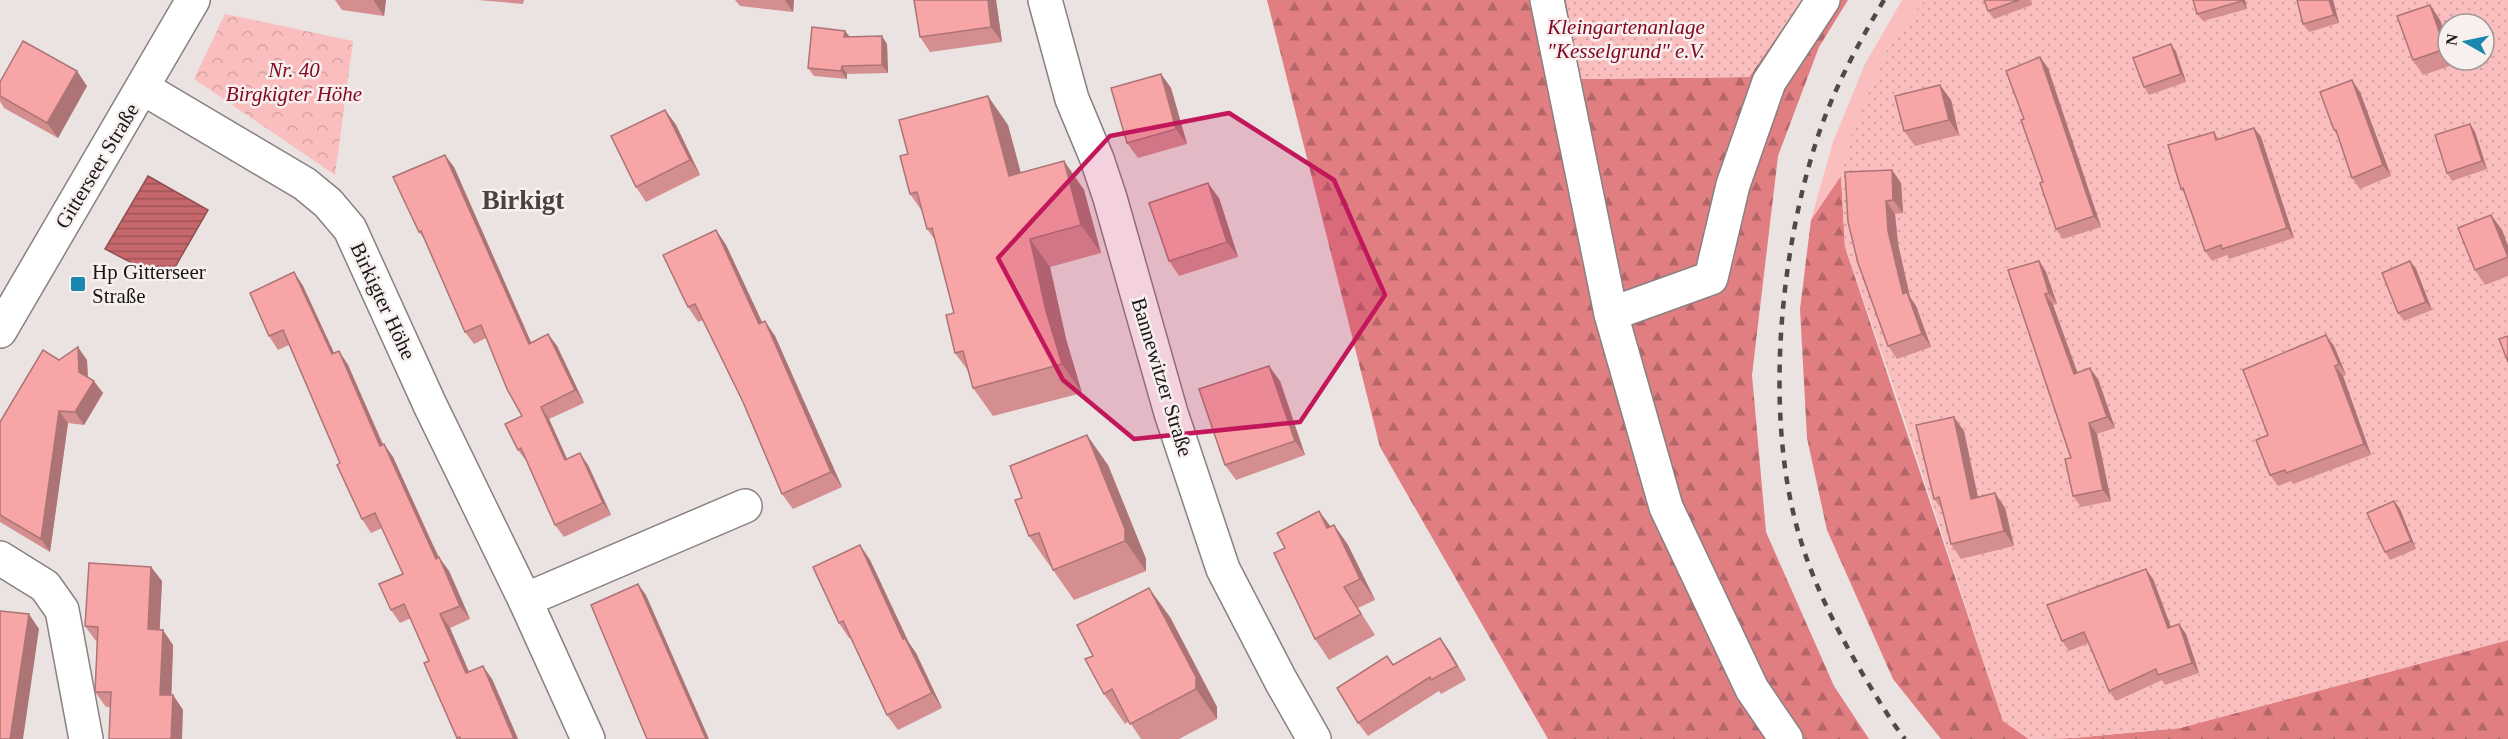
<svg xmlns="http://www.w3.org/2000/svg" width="2508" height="739" font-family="'Times New Roman',serif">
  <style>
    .grass { fill: #fabebe }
    .forest { fill: url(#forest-firs) }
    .park { fill: url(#park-crowns) }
    .garden { fill: url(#garden-dots); fill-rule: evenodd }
    .water { fill: url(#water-rules); stroke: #924f52; stroke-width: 1.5 }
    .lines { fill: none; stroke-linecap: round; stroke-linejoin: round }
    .minor-casing { stroke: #898181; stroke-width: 36 }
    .minor { stroke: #fff; stroke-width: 33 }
    .rail { stroke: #4f4a4a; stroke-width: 4.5; stroke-dasharray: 8 8; stroke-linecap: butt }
    .wall { fill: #d48e90 }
    .shaded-wall { fill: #ad7475 }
    .building { fill: #f7a5a7; stroke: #ad7475; stroke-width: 1.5 }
    .marked { fill: #c2185b; fill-opacity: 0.2; stroke: #c2185b; stroke-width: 4.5; stroke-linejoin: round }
    .poi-dot { fill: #1a88ae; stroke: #f8efef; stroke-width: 2 }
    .labels { text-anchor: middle; stroke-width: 5; stroke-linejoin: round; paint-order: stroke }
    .park-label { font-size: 21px; font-style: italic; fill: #830824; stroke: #f8efef }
    .street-label { font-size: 21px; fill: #191616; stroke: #f8efef }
    .poi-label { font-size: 21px; fill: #191616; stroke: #f8efef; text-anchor: start }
    .district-label { font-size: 27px; font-weight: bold; fill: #4a4242; stroke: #f8efef }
  </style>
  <defs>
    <pattern id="forest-firs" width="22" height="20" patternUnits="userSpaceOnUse" patternTransform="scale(1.5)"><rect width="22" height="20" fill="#e07e82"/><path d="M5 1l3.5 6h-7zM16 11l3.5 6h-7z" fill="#b56669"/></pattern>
    <pattern id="park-crowns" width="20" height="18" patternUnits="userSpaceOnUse" patternTransform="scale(1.5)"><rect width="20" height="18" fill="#fabebe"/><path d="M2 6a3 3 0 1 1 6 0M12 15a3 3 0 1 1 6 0" fill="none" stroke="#d6a3a3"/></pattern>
    <pattern id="garden-dots" width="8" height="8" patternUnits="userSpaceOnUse" patternTransform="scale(1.5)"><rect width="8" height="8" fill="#fabebe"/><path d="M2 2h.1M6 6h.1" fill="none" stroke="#d6a3a3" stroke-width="1.8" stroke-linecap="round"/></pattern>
    <pattern id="water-rules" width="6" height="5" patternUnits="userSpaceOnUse" patternTransform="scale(1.5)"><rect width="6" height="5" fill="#c6676b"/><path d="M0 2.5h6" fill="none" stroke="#a05457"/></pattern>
  </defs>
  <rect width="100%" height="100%" fill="#ebe2e2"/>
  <path class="grass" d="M1902,0H1925L1893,36L1852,131L1841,176L1811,220L1833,142L1865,64Z"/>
  <g class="forest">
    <path d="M1267,0H1566L1579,79L1749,77L1802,0H1848L1819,47L1778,156L1752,375L1766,532L1834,686L1869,739H1548L1380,447Z"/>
    <path d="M1841,176L1845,247L2003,721L2029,739H1941L1893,679L1827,530L1807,438L1800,309L1811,220Z"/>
    <path d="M2508,640V739H2033L2073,738L2180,728Z"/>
  </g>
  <path class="park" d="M225,14L353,41L335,175L194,79Z"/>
  <g class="garden">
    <path d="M1566,0H1802L1749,77L1579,79Z"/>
    <path d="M1925,0H2508V640L2180,728L2073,738L2029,739L2003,721L1898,400L1845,247L1841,176L1852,131L1893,36ZM2448,24H2484V60H2448Z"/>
  </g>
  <path class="water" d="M148,176L208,210L167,281L105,249Z"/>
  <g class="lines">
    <defs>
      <g id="minor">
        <path d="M1045,0L1072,99L1097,159L1110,198L1171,413L1223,569L1281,681L1314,739"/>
        <path d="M1547,0L1611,314L1711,278L1733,185L1769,82L1823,0"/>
        <path d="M143,88L305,184L328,203L350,229L430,405L525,600L588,739"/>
        <path d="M1611,314L1666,507L1752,689L1786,739"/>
        <path d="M0,331L193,0"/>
        <path d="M0,558L45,586L62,610L86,739"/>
        <path d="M525,600L745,506"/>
      </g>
    </defs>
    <use href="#minor" class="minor-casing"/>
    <use href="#minor" class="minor"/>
    <path class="rail" d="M1884,0C1858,44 1833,90 1817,139C1779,256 1764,420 1800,538C1815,588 1839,634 1865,678C1878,699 1890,720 1905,739"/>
  </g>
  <g class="wall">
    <path d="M335,0H386L384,16L342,10Z"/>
    <path d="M478,0H524L523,4Z"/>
    <path d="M735,0H794L793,12L740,6Z"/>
    <path d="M914,0H996L1002,42L930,52L920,37Z"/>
    <path d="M1984,0H2031L2032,5L1994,19L1988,11Z"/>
    <path d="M2245,0L2247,9L2203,21L2197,14Z"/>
    <path d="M2297,0H2333L2339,23L2309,32L2303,24Z"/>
    <path d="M2430,5L2440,20L2448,41V60H2455L2456,64L2423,75L2413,60Z"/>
    <path d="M845,31L849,37L887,44L888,73L847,74V79L814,76L808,68Z"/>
    <path d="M2176,52L2186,82L2149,95L2144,87Z"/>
    <path d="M2048,68L2101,227L2063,239L2056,229L2024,119Z"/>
    <path d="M1161,74L1171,88L1187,144L1138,158L1127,143Z"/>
    <path d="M0,82L87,86L58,138L4,108L0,101Z"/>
    <path d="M2360,92L2391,176L2360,189L2352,178L2338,137L2334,130Z"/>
    <path d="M1951,100L1959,135L1915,146L1904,131Z"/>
    <path d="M665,110L676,125L700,175L646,202L636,187Z"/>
    <path d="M2470,124L2475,132L2487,169L2452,181L2447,173Z"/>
    <path d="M1008,125L1021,173L1064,161L1084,190L1101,253L1050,267L1066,339L1082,393L993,416L973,388L969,372L955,353L954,313L935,240L927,229L922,211L910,194Z"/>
    <path d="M2254,128L2261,137L2294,238L2229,259L2227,255L2212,261L2205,251L2187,197L2181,189L2214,132L2219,139Z"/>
    <path d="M454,167L531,342L548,334L557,346L584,403L549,419L567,459L588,465L611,515L564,537L555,525L527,462L518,450L522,416L486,338L474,344L465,332L426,241L419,232Z"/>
    <path d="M1892,170L1901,183L1903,213L1895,214L1898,244L1910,297L1916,306L1931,347L1897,359L1888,346L1858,263Z"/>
    <path d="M1219,198L1238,257L1179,276L1169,261Z"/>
    <path d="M2491,215L2502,230L2508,246V276L2485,285L2475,270Z"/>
    <path d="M716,230L726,245L762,322L765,321L775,336L842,487L793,509L782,494L743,402L703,320L698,322L688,307Z"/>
    <path d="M2039,261L2046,272L2057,304L2053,305L2077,373L2098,379L2115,428L2097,434L2111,501L2081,507L2073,496L2071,458Z"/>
    <path d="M2416,269L2432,310L2404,321L2398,313Z"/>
    <path d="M294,272L303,286L334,353L339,351L348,365L383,444L393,457L439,558L449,571L470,619L450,628L469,672L492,679L518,739H457L429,661L411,618L400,623L391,610L403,574L382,528L371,533L362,519L340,463L289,345L278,350L269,336Z"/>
    <path d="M2334,346L2346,375L2343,376L2371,455L2293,484L2291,481L2278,486L2270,475L2268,435Z"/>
    <path d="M59,360H87L88,377L103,393L84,425L68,423L50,552L0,522V422Z"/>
    <path d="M1280,381L1305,455L1236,480L1225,465Z"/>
    <path d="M1964,431L1978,497L1995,493L2005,508L2014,546L1961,559L1951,544L1943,511L1934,499Z"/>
    <path d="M1108,465L1146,559V571L1074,600L1053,570L1051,566H1050L1029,536Z"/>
    <path d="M2394,501L2400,509L2416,549L2390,560L2385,552Z"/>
    <path d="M1334,525L1348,545L1375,600L1358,608L1375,635L1329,660L1315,639L1330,527Z"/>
    <path d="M860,545L870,560L909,643L916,653L942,708L898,730L887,715L851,637L849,638L839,623Z"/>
    <path d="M151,567L162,581L159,630L173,645L171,695H173L183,710L106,707L95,692L97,641H96L85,626Z"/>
    <path d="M2153,579L2171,627L2179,624L2186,634L2199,673L2165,685L2162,680L2116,701L2109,691L2089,643L2069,651L2062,641Z"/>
    <path d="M1170,617L1217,707V719L1179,739H1141L1129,721L1125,724L1104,694Z"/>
    <path d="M1440,638L1450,652L1466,680L1441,694L1439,691L1368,736L1358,723L1387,656L1394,665Z"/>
  </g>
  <g class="shaded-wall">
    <path d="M374,0H386L384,16L374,1Z"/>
    <path d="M785,0H794L793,12Z"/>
    <path d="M988,0H996L1002,42L991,27Z"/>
    <path d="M2241,0H2245L2247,9Z"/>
    <path d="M2329,0H2333L2339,23L2334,15Z"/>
    <path d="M2430,5L2440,20L2448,41V52L2445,49Z"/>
    <path d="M845,31L851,38L844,37Z"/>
    <path d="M882,36L887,44L888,73L882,65Z"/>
    <path d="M2171,44L2176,52L2186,82L2181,74Z"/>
    <path d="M2040,57L2048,68L2101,227L2094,216Z"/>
    <path d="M842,66L847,74V79L841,71Z"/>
    <path d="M77,71L87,86L58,138L47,123Z"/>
    <path d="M1161,74L1171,88L1187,144L1176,129Z"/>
    <path d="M2352,80L2360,92L2391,176L2383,165Z"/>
    <path d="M1940,85L1951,100L1959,135L1949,120Z"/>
    <path d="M988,96L1008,125L1029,205L1009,176Z"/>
    <path d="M665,110L676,125L700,175L690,160Z"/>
    <path d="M2470,124L2475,132L2487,169L2482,161Z"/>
    <path d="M2254,128L2261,137L2294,238L2287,228Z"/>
    <path d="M445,155L454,167L537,356L529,344Z"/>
    <path d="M1064,161L1084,190L1101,253L1081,225Z"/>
    <path d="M1892,170L1901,183L1903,213L1893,200Z"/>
    <path d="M1208,183L1219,198L1238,257L1227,242Z"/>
    <path d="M1886,201L1895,214L1898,244L1910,297L1916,306L1931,347L1922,334L1903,294L1888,231Z"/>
    <path d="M2491,215L2502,230L2508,246V257Z"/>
    <path d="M716,230L726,245L770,339L759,324Z"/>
    <path d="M1030,239L1050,267L1066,339L1082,393L1062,364L1046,311Z"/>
    <path d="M2039,261L2046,272L2057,304L2049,293Z"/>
    <path d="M2410,261L2416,269L2432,310L2426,302Z"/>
    <path d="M294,272L303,286L341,368L332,354Z"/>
    <path d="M2045,294L2053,305L2082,385L2074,374Z"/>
    <path d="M765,321L775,336L842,487L831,472Z"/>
    <path d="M548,334L557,346L584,403L575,390Z"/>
    <path d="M2326,335L2334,346L2346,375L2339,364Z"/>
    <path d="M78,347L87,360L88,385L79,372Z"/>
    <path d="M339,351L348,365L389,459L380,446Z"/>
    <path d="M1269,366L1280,381L1305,455L1295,441Z"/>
    <path d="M2335,366L2343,376L2371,455L2364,444Z"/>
    <path d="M2090,368L2098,379L2115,428L2107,417Z"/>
    <path d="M94,381L103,393L84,425L75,412Z"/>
    <path d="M541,407L549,419L573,472L565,460Z"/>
    <path d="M59,411L68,423L50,552L41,539Z"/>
    <path d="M1954,417L1964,431L1981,513L1971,499Z"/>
    <path d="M2089,423L2097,434L2111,501L2103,490Z"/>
    <path d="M1087,435L1108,465L1146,559V571L1125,541Z"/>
    <path d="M384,444L393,457L431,541L445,570L439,557L449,571L470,619L460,606L436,559Z"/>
    <path d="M580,453L588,465L611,515L603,503Z"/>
    <path d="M1995,493L2005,508L2014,546L2004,531Z"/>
    <path d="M2394,501L2400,509L2416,549L2411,541Z"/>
    <path d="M1319,511L1334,531L1327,528Z"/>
    <path d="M1334,525L1348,545L1375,600L1360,579Z"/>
    <path d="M860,545L870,560L909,643L916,653L942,708L932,693L903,639Z"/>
    <path d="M151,567L162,581L159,644L148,629Z"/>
    <path d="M2146,569L2153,579L2175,638L2168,628Z"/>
    <path d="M638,584L646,595L709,739H706Z"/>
    <path d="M1149,588L1170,617L1217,707V719L1196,689Z"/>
    <path d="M29,614L39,629L23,739H10Z"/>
    <path d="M440,614L450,628L475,686L466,673Z"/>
    <path d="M2179,624L2186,634L2199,673L2192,663Z"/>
    <path d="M163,630L173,645L171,710L160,695Z"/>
    <path d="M1440,638L1450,652L1466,680L1457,666Z"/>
    <path d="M483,666L492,679L518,739H514Z"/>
    <path d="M173,695L183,710L182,739H171Z"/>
  </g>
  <g class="building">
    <path d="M914,0H988L991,27L920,37Z"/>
    <path d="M1984,0H2019L1988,11Z"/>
    <path d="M2193,0H2241L2242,1L2197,14Z"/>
    <path d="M2297,0H2329L2334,15L2303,24Z"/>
    <path d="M2430,5L2445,49L2413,60L2397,16Z"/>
    <path d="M812,27L845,31L844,37L882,36V65L842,66L841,71L808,68Z"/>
    <path d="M23,41L77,71L47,123L0,96V82Z"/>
    <path d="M2171,44L2181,74L2144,87L2133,58Z"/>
    <path d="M2040,57L2094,216L2056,229L2040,183L2043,182L2021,120L2024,119L2006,71Z"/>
    <path d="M1161,74L1176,129L1127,143L1111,88Z"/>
    <path d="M2352,80L2383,165L2352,178L2336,130H2334L2320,92Z"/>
    <path d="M1940,85L1949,120L1904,131L1895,96Z"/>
    <path d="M988,96L1009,176L1064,161L1081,225L1030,239L1046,311L1062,364L973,388L963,351L955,353L946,315L954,313L932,228L927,229L917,192L910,194L900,156L908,154L899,120Z"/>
    <path d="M665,110L690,160L636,187L611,136Z"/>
    <path d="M2470,124L2482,161L2447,173L2435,135Z"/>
    <path d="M2254,128L2287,228L2222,249L2221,245L2205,251L2183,188L2181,189L2168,145L2214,132L2216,140Z"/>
    <path d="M445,155L529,344L548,334L575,390L541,407L565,460L580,453L603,503L555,525L521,448L518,450L505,424L522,416L507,389L481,325L465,332L421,231L419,232L393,177Z"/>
    <path d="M1892,170L1893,200L1886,201L1888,231L1903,294L1907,292L1922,334L1888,346L1858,263L1848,222L1845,172Z"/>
    <path d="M1208,183L1227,242L1169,261L1149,203Z"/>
    <path d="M2491,215L2508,257L2475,270L2458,228Z"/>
    <path d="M716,230L759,324L765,321L831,472L782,494L743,402L695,304L688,307L663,255Z"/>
    <path d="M2039,261L2049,293L2045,294L2074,374L2090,368L2107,417L2089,423L2103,490L2073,496L2065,459L2071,458L2008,270Z"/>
    <path d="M2410,261L2426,302L2398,313L2382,273Z"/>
    <path d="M294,272L332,354L339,351L380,446L384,444L422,528L436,559L439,557L460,606L440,614L466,673L483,666L514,739H460V737L457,738L424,663L429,661L404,604L391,610L379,584L403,574L375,513L362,519L337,465L340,463L283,330L269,336L250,293Z"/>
    <path d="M2326,335L2339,364L2335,366L2364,444L2286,473L2285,470L2270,475L2256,440L2268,435L2243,370Z"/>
    <path d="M2508,336V362L2499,339Z"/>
    <path d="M78,347L79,372L94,381L75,412L59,411L41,539L0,515V422L43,350L59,360Z"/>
    <path d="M1269,366L1295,441L1225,465L1199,389Z"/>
    <path d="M1954,417L1971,499L1995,493L2004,531L1951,544L1939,497L1934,499L1916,425Z"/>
    <path d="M1087,435L1125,529V541L1053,570L1039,533L1029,536L1015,500L1022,498L1010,466Z"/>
    <path d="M2394,501L2411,541L2385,552L2367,513Z"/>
    <path d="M1319,511L1327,528L1334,525L1360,579L1344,587L1361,614L1315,639L1274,553L1285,548L1277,533Z"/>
    <path d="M860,545L903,639L905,638L932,693L887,715L843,621L839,623L813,567Z"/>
    <path d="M89,563L151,567L148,629L163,630L160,695H173L171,739H109L111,692H95L98,627L85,626Z"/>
    <path d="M2146,569L2168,628L2179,624L2192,663L2158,675L2156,669L2109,691L2084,632L2062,641L2047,605Z"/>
    <path d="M638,584L706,739H647L591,605Z"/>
    <path d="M1149,588L1196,677V689L1130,724L1112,689L1104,694L1085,659L1093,656L1077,625Z"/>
    <path d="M0,611L29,614L10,739H0Z"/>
    <path d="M1440,638L1457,666L1431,680L1430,677L1358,723L1337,688L1387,656L1393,665Z"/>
  </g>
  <path class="marked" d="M1229,113L1334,180L1385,295L1300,422L1134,439L1063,380L998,258L1110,136Z"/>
  <rect class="poi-dot" x="70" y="276" width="16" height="16" rx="3"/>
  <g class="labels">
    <g class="park-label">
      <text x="1626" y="34">Kleingartenanlage<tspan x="1626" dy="24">"Kesselgrund" e.V.</tspan></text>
      <text x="294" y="77">Nr. 40<tspan x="294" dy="24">Birgkigter Höhe</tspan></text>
    </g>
    <g class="street-label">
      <text transform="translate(97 166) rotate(-59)" y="7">Gitterseer Straße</text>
      <text transform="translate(383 301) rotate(65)" y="7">Birkigter Höhe</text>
      <text transform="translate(1162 377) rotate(73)" y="7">Bannewitzer Straße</text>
    </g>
    <g class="poi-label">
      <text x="92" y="279">Hp Gitterseer<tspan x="92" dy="24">Straße</tspan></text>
    </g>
    <g class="district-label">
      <text x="523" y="209">Birkigt</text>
    </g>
  </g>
  <g transform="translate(2466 42) rotate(279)"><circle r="28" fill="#f8efef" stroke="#9f9898" stroke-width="1.5"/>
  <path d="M0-4.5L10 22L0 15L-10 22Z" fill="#1a88ae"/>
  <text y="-9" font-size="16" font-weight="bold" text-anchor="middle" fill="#191616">N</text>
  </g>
</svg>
